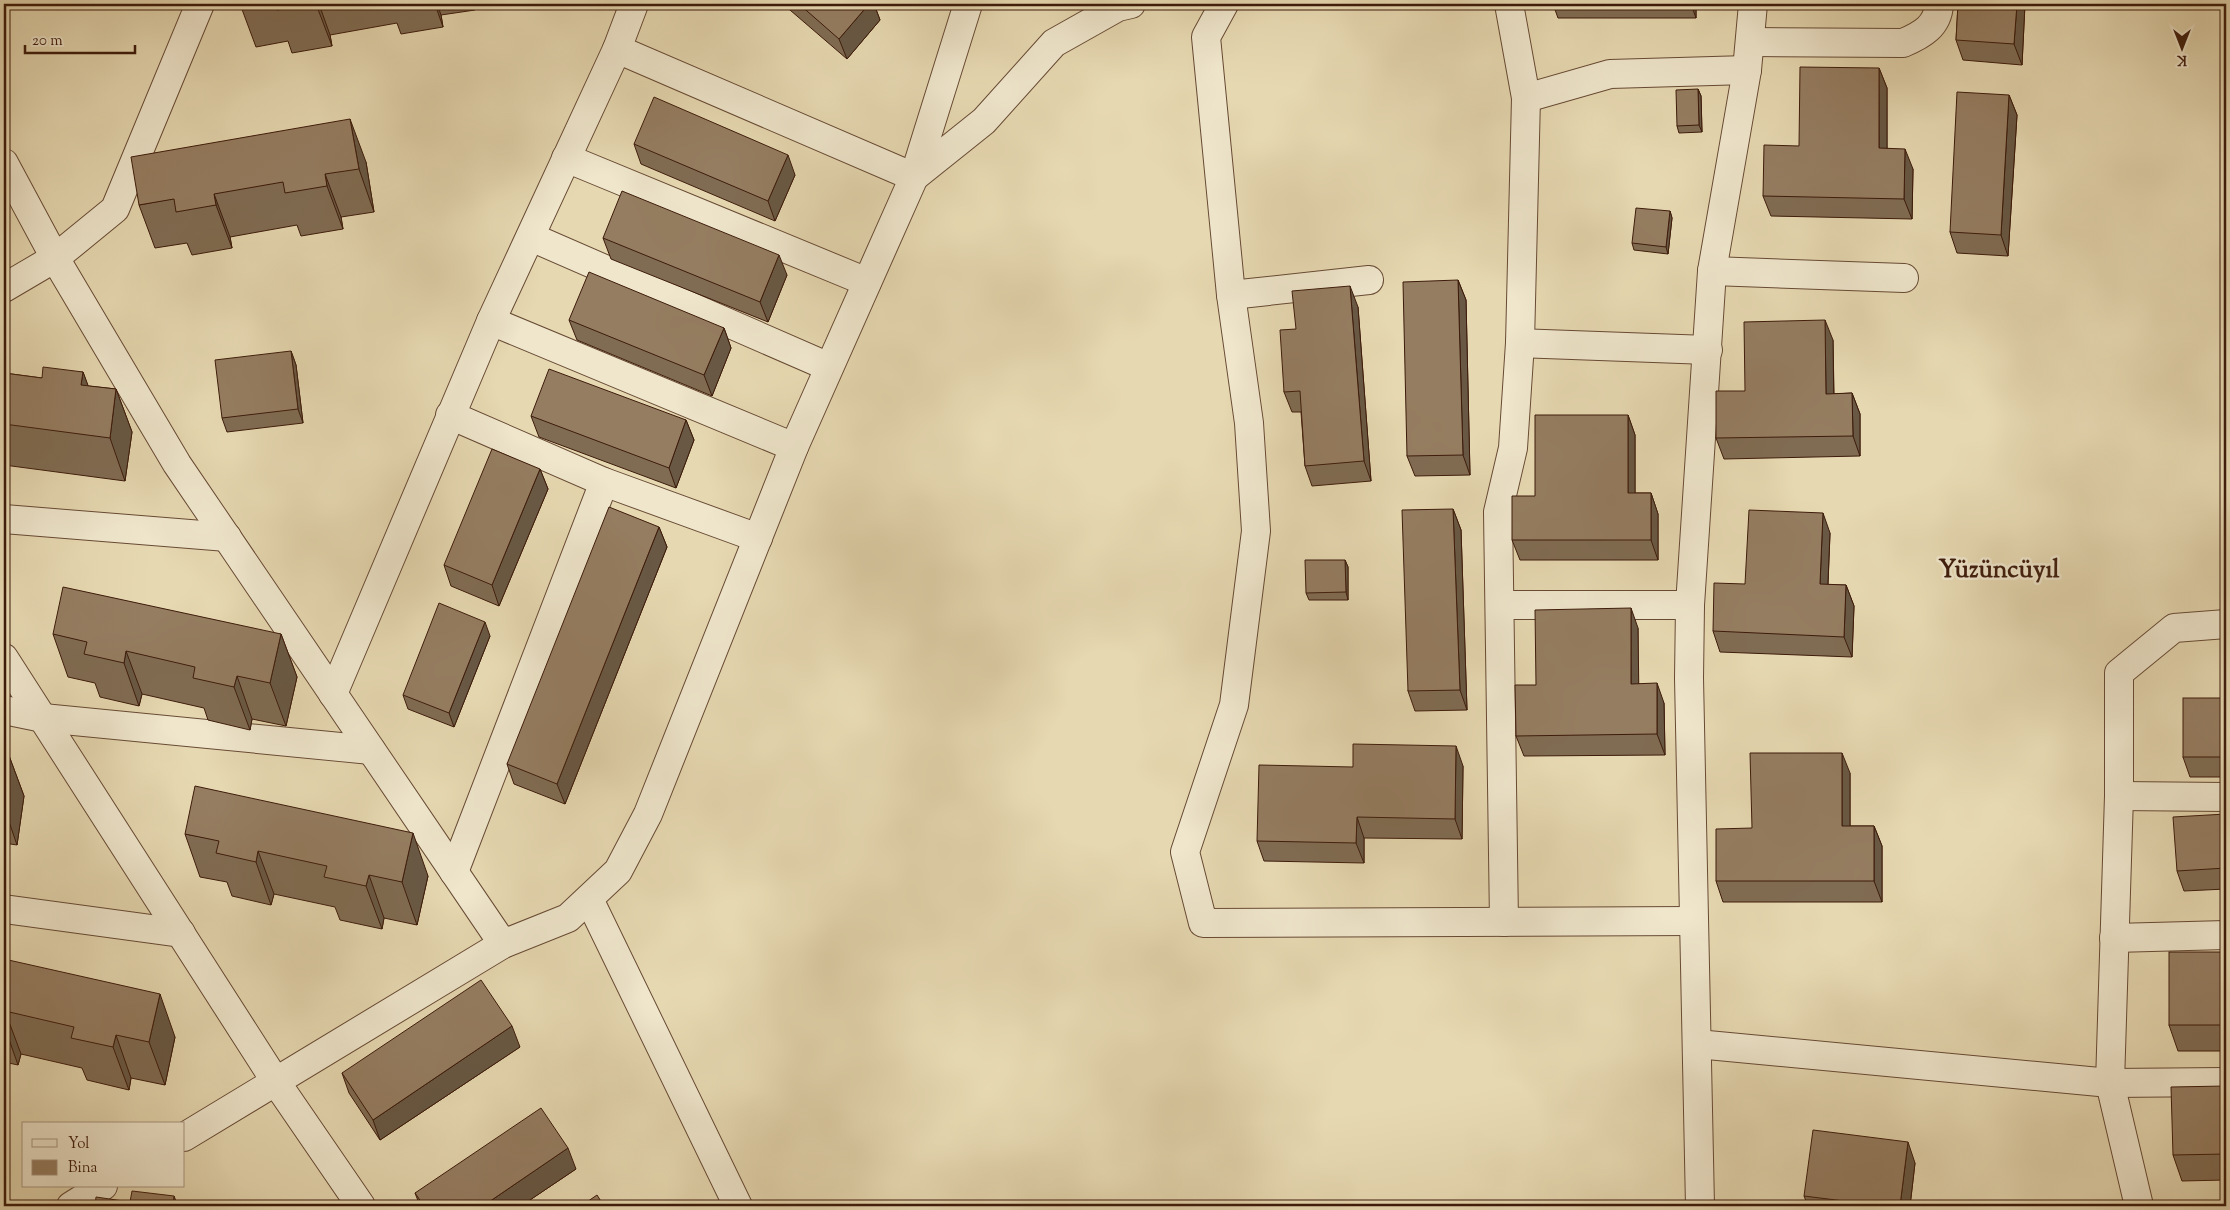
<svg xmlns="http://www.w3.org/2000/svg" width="2230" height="1210" font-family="'Sorts Mill Goudy',serif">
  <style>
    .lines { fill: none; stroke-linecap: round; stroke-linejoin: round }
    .minor-casing { stroke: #674a34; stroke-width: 30 }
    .minor { stroke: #efe6cc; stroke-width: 28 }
    .wall { fill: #806c53; stroke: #3d1b0b }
    .shaded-wall { fill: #685844; stroke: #3d1b0b }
    .building { fill: #957d61; stroke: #3d1b0b }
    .labels { text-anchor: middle; stroke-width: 5; stroke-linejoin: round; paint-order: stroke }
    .district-label { font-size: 25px; font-weight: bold; fill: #3d1b0b; stroke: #efe6cc }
  </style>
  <rect width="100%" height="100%" fill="#e6d8b1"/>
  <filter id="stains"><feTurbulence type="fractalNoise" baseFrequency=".004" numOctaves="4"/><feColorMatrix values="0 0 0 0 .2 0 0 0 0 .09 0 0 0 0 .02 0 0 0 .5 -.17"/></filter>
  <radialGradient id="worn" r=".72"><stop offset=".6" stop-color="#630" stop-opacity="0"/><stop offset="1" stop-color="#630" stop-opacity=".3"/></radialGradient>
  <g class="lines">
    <defs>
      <g id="minor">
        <path d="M1224,4L1206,37L1231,295L1249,423L1256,531L1234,705L1185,852L1203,923L1694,921"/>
        <path d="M1751,42L1903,43C1922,35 1938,26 1939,4"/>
        <path d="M617,49L914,177L984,121L1054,43L1118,7L1131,4"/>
        <path d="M1526,98L1610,74L1747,70"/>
        <path d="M566,158L867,282"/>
        <path d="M4,163L55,258L177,464L503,944"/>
        <path d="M531,237L829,367"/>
        <path d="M1712,271L1904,278"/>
        <path d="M4,288L55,258L115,209L200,4"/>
        <path d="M1231,295L1369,280"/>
        <path d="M491,321L794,447"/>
        <path d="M1520,343L1708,350"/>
        <path d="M450,415L604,482L758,538"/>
        <path d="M4,519L227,537"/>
        <path d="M1500,605H1690"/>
        <path d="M4,658L276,1082L361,1206"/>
        <path d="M333,694L491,321L617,49L634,4"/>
        <path d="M4,710L43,718L371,750"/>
        <path d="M2119,796L2226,797"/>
        <path d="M454,872L604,482"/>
        <path d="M589,899L738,1206"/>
        <path d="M4,909L181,933"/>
        <path d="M1504,922L1498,512L1513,448L1520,343L1526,98L1509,4"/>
        <path d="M2114,938L2226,935"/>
        <path d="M1697,1044L2110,1083L2226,1082"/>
        <path d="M184,1137L503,944L568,918L618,871L648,814L794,447L914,177L968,4"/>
        <path d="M71,1206L103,1186"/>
        <path d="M1700,1206L1689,678L1690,605L1712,271L1747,70L1753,4"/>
        <path d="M2139,1206L2110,1083L2119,796V673L2174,628L2226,624"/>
      </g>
    </defs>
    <use href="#minor" class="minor-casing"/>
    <use href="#minor" class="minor"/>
  </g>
  <g class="wall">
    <path d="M24,4H164V7H25Z"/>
    <path d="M240,4H474L475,10L441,15L443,27L401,34L397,23L330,35L332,46L292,53L288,41L256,47Z"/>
    <path d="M783,4H874L880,20L847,59Z"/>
    <path d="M1553,4H1696V18H1558Z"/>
    <path d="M1871,4H1923V5Z"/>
    <path d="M1958,4H2025L2022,65L1963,60L1956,40Z"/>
    <path d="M1879,68L1887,88V148L1913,169L1912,219L1771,216L1763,196L1799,146Z"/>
    <path d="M1698,89L1701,96L1702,132L1679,133L1677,126Z"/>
    <path d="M2009,95L2017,115L2008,256L1957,253L1950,232Z"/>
    <path d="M634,144L795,175L775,221L641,164Z"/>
    <path d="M366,162L374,212L341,217L343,229L301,236L297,225L230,237L232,248L192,255L187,243L155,248L139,205Z"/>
    <path d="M1670,211L1672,218L1668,254L1634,250L1632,243Z"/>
    <path d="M603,238L787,275L768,322L611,259Z"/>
    <path d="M1458,280L1466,300L1470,475L1415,476L1407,456Z"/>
    <path d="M1358,307L1371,481L1312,486L1305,466L1301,412H1292L1284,392L1296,329Z"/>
    <path d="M569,320L724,328L731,348L712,396L577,340Z"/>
    <path d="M1833,340L1834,394L1852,393L1860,414V456L1724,459L1716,438L1745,391Z"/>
    <path d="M291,351L296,365L303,423L227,432L222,418Z"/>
    <path d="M83,372L88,386L116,389L132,432L125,481L4,465V373L42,378Z"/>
    <path d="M1628,415L1635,435V493H1651L1658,514V560H1520L1512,540Z"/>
    <path d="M531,416L686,420L694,440L676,488L539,437Z"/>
    <path d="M540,469L548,489L499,606L451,586L444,565Z"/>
    <path d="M1453,509L1461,530L1467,710L1415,711L1408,691Z"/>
    <path d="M659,527L667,547L565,804L514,784L507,764Z"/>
    <path d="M1830,533L1828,585H1846L1854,606L1852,657L1720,652L1713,631L1745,584Z"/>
    <path d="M1345,560L1348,567V600H1309L1306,593Z"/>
    <path d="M1638,628V683L1664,703L1665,755L1524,756L1516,736L1536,685Z"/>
    <path d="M53,634H281L297,677L286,726L252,719L250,730L208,720L204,708L142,694L139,706L100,697L95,683L68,677Z"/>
    <path d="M490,636L454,727L408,709L403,695Z"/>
    <path d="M2226,698V777H2190L2183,757Z"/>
    <path d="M4,753H8L24,796L17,845L4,843Z"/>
    <path d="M1463,766L1462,839L1364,838V863L1264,861L1257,841L1353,767Z"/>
    <path d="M1850,773V826H1874L1882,846V902H1723L1716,881L1752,828Z"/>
    <path d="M2226,814V889L2184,891L2177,871Z"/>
    <path d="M185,834L428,876L417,925L384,918L382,929L340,920L335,907L274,894L271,905L232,896L227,882L200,877Z"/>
    <path d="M2226,952V1051H2178L2169,1025Z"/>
    <path d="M4,959L175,1037L165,1085L131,1078L129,1090L87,1080L82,1068L21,1054L18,1065L4,1062Z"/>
    <path d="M520,1047L380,1140L349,1093L342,1073Z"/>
    <path d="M2226,1086V1180L2182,1181L2173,1155Z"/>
    <path d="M1915,1163L1910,1206H1808L1804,1196Z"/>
    <path d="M576,1169L521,1206H420L415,1193Z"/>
  </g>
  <g class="shaded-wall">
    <path d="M316,4H319L330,35L332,46Z"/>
    <path d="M435,4H437L441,15L443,27Z"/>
    <path d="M869,4H874L880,20L847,59L839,39Z"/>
    <path d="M1691,4H1696V18Z"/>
    <path d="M2017,4H2025L2022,65L2014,44Z"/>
    <path d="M1879,68L1887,88V168L1879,148Z"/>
    <path d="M1698,89L1701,96L1702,132L1699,125Z"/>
    <path d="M2009,95L2017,115L2008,256L2001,235Z"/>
    <path d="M350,119L366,162L374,212L359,169Z"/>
    <path d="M1905,149L1913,169L1912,219L1904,199Z"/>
    <path d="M788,155L795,175L775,221L768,201Z"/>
    <path d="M325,174L341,217L343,229L327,186Z"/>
    <path d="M214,194L230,237L232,248L216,205Z"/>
    <path d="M1670,211L1672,218L1668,254L1666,247Z"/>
    <path d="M779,255L787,275L768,322L760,302Z"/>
    <path d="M1458,280L1466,300L1470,475L1463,455Z"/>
    <path d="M1350,286L1358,307L1371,481L1364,461Z"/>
    <path d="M1825,320L1833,340L1834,414L1826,394Z"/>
    <path d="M724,328L731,348L712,396L704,375Z"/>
    <path d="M291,351L296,365L303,423L298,409Z"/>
    <path d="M83,372L99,415L81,385Z"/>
    <path d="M116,389L132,432L125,481L110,438Z"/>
    <path d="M1852,393L1860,414V456L1853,436Z"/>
    <path d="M1628,415L1635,435V514L1628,493Z"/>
    <path d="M686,420L694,440L676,488L669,468Z"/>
    <path d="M540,469L548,489L499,606L492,585Z"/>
    <path d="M1651,493L1658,514V560L1651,540Z"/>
    <path d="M1453,509L1461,530L1467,710L1460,690Z"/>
    <path d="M1823,513L1830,533L1827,605L1820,584Z"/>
    <path d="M659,527L667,547L565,804L557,784Z"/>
    <path d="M1345,560L1348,567V600L1346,592Z"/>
    <path d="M1846,585L1854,606L1852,657L1844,637Z"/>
    <path d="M1631,608L1638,628L1639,704L1631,684Z"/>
    <path d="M485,622L490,636L454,727L449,713Z"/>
    <path d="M281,634L297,677L286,726L270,683Z"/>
    <path d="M126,651L142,694L139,706L124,663Z"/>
    <path d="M237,676L252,719L250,730L234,687Z"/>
    <path d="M1657,683L1664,703L1665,755L1657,734Z"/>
    <path d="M1456,746L1463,766L1462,839L1455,819Z"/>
    <path d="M8,753L24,796L17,845L4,807V787Z"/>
    <path d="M1842,753L1850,773V846L1842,826Z"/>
    <path d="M1357,817L1364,838V863L1356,843Z"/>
    <path d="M1874,826L1882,846V902L1874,881Z"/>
    <path d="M413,833L428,876L417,925L402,882Z"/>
    <path d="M258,851L274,894L271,905L256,862Z"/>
    <path d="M369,875L384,918L382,929L366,886Z"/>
    <path d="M160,994L175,1037L165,1085L149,1042Z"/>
    <path d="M5,1011L21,1054L18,1065L4,1025V1018Z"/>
    <path d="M512,1026L520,1047L380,1140L373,1120Z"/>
    <path d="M116,1035L131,1078L129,1090L113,1047Z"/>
    <path d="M1908,1142L1915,1163L1910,1206H1900Z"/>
    <path d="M568,1148L576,1169L521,1206H483Z"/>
    <path d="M174,1196L178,1206H173Z"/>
  </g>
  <g class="building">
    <path d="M275,4H314L277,10Z"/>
    <path d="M799,4H869L839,39Z"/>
    <path d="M1958,4H2017L2014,44L1956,40Z"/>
    <path d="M1800,67L1879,68V148L1905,149L1904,199L1763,196L1764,145L1799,146Z"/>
    <path d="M1698,89L1699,125L1677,126L1676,90Z"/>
    <path d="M1957,92L2009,95L2001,235L1950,232Z"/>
    <path d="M654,97L788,155L768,201L634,144Z"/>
    <path d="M350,119L359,169L325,174L327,186L285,193L283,182L214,194L216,205L176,212L174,199L139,205L131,157Z"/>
    <path d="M622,191L779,255L760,302L603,238Z"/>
    <path d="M1636,208L1670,211L1666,247L1632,243Z"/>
    <path d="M589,272L724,328L704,375L569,320Z"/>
    <path d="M1458,280L1463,455L1407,456L1403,282Z"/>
    <path d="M1350,286L1364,461L1305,466L1300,391L1284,392L1280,330L1296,329L1292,291Z"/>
    <path d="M1825,320L1826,394L1852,393L1853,436L1716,438V391H1745L1744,322Z"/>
    <path d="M291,351L298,409L222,418L215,360Z"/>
    <path d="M43,367L83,372L81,385L116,389L110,438L4,424V373L42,378Z"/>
    <path d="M549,369L686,420L669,468L531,416Z"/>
    <path d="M1535,415H1628V493H1651V540H1512V496H1535Z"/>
    <path d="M492,449L540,469L492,585L444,565Z"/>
    <path d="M609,507L659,527L557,784L507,764Z"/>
    <path d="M1453,509L1460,690L1408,691L1402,510Z"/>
    <path d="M1749,510L1823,513L1820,584L1846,585L1844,637L1713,631L1714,583L1745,584Z"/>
    <path d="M1305,560H1345L1346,592L1306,593Z"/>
    <path d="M63,587L281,634L270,683L237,676L234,687L193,678L195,667L126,651L124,663L84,654L87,642L53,634Z"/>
    <path d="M439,603L485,622L449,713L403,695Z"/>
    <path d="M1631,608V684L1657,683V734L1516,736L1515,685H1536L1535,610Z"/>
    <rect x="2183" y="698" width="43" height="59"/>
    <path d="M1353,744L1456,746L1455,819L1357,817L1356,843L1257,841L1259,765L1353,767Z"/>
    <path d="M4,753H8L4,787Z"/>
    <path d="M1750,753H1842V826H1874V881H1716V829L1752,828Z"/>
    <path d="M195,786L413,833L402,882L369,875L366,886L324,877L327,866L258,851L256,862L216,853L219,841L185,834Z"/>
    <path d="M2226,814V868L2177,871L2173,817Z"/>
    <rect x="2169" y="952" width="57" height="73"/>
    <path d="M4,959L160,994L149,1042L116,1035L113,1047L71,1038L74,1027L5,1011L4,1018Z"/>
    <path d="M481,980L512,1026L373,1120L342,1073Z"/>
    <path d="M2226,1086V1154L2173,1155L2171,1087Z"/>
    <path d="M541,1108L568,1148L483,1206H424L415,1193Z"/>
    <path d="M1813,1130L1908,1142L1900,1206H1884L1804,1196Z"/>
    <path d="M132,1191L174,1196L173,1206H95L96,1197L130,1202Z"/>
    <path d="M597,1195L604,1206H581Z"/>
    <path d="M244,1205L255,1206H244Z"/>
  </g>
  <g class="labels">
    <g class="district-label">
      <text x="1999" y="577">Yüzüncüyıl</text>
    </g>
  </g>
  <rect width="2230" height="1210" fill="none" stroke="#e6d8b1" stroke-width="20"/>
  <rect x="5" y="5" width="2220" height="1200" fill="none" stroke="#3d1b0b" stroke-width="2.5"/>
  <rect x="10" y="10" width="2210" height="1190" fill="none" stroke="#3d1b0b"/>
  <rect x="22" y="1122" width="162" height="65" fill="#efe6cc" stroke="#a8957f"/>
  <rect x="32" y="1139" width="25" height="8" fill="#efe6cc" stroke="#a8957f"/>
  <text x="68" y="1148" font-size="15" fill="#3d1b0b">Yol</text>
  <rect x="32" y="1160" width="25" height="15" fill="#957d61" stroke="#a8957f"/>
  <text x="68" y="1172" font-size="15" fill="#3d1b0b">Bina</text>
  <g transform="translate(2182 48) rotate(180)" stroke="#efe6cc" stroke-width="4" paint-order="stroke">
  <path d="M0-4L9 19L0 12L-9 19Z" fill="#3d1b0b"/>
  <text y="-8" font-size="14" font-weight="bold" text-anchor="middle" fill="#3d1b0b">K</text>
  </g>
  <path d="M25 45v8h110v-8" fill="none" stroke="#3d1b0b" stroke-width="2.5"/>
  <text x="32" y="45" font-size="15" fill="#3d1b0b" stroke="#efe6cc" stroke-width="4" paint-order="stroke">20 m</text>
  <rect width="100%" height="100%" filter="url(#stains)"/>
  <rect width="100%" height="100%" fill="url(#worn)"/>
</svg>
